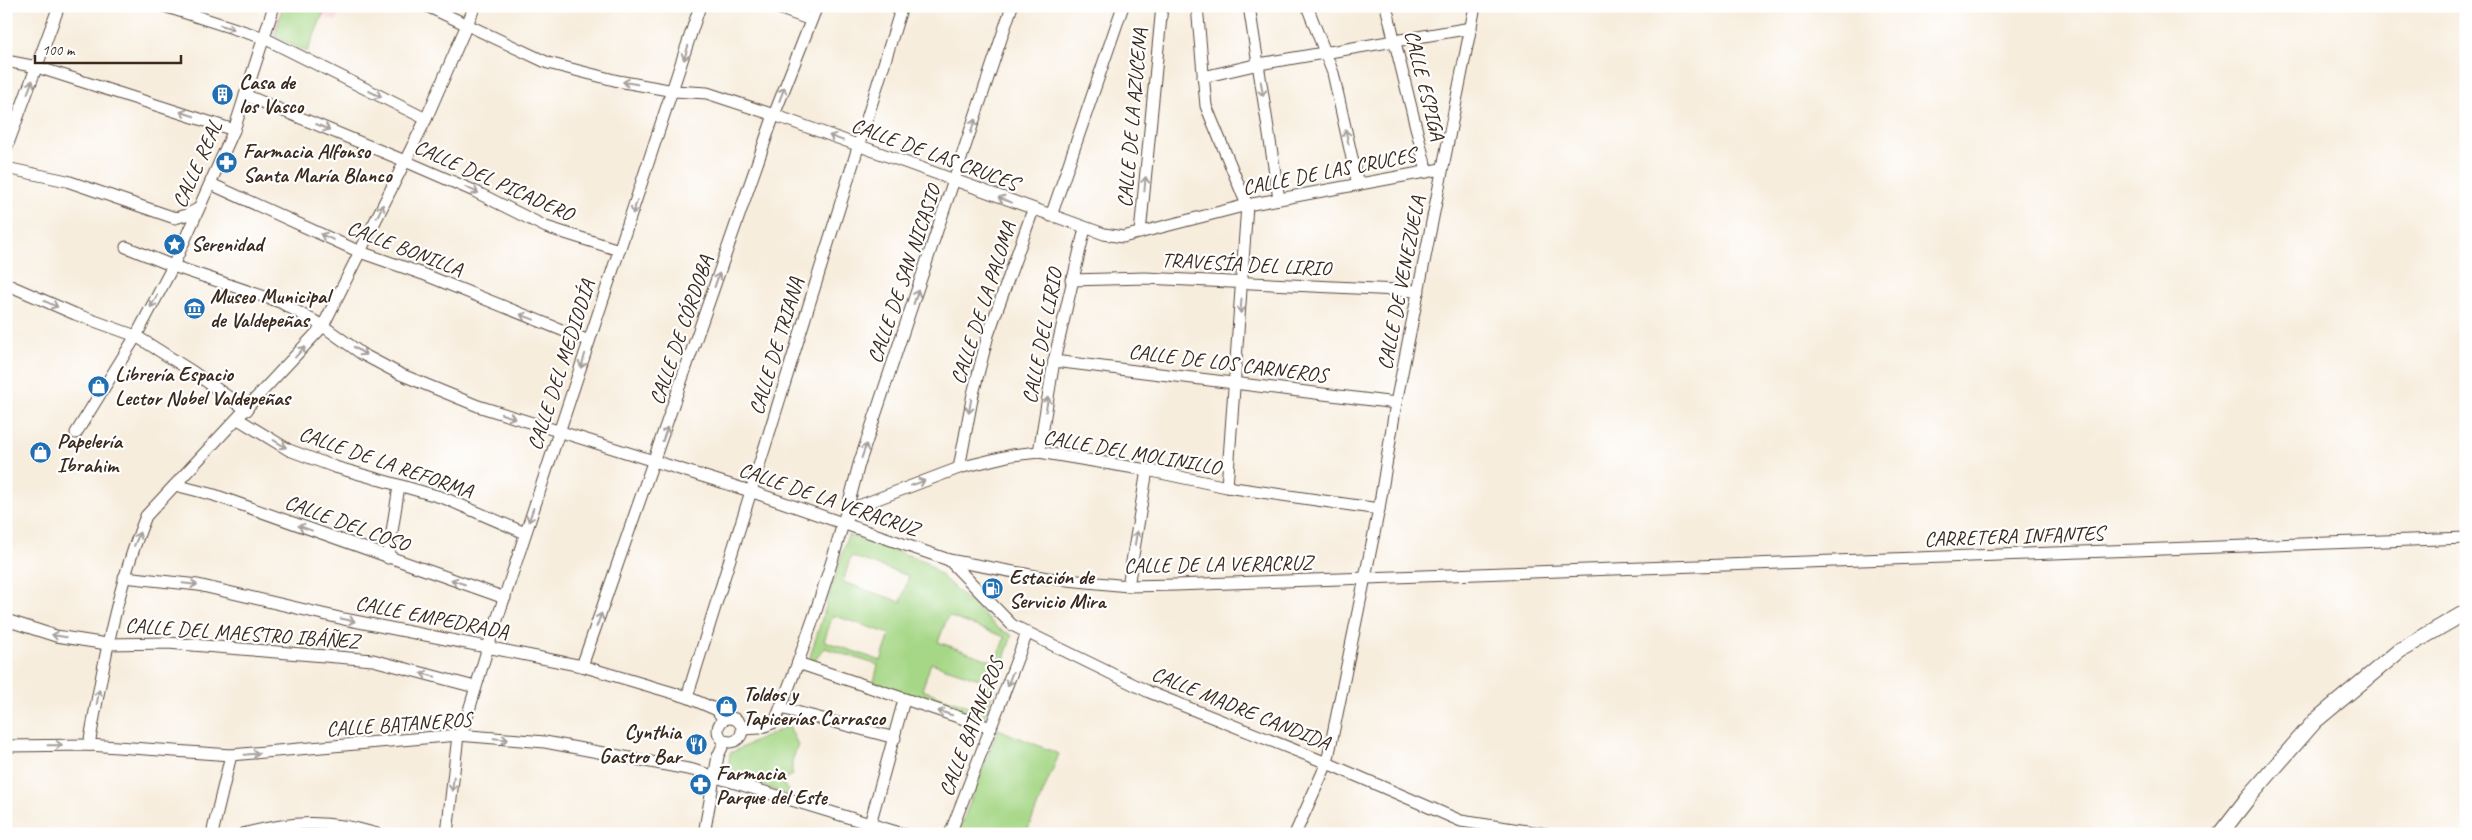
<svg xmlns="http://www.w3.org/2000/svg" width="2472" height="840" font-family="Caveat,sans-serif">
  <style>
    .built { fill: #f7cfd4 }
    .green { fill: #a6d786; stroke: #708052; fill-rule: evenodd }
    .lines { fill: none; stroke-linecap: round; stroke-linejoin: round }
    .minor-casing { stroke: #57473b; stroke-width: 13 }
    .major-casing { stroke: #57473b; stroke-width: 17 }
    .minor { stroke: #fff; stroke-width: 11 }
    .major { stroke: #fff; stroke-width: 15 }
    .oneway { stroke: #a79f9a }
    .labels { text-anchor: middle; stroke-width: 4.5; stroke-linejoin: round; paint-order: stroke }
    .poi-label { font-size: 21px; font-weight: bold; fill: #3b2a1e; stroke: #fff; text-anchor: start }
    .street-label { font-size: 21px; fill: #3b2a1e; stroke: #fff }
  </style>
  <rect width="100%" height="100%" fill="#fff"/>
  <filter id="ink" filterUnits="userSpaceOnUse"><feTurbulence type="fractalNoise" baseFrequency=".02" numOctaves="2"/><feDisplacementMap in="SourceGraphic" scale="10" xChannelSelector="R" yChannelSelector="G"/><feConvolveMatrix kernelMatrix="1 2 1 2 8 2 1 2 1" color-interpolation-filters="sRGB"/></filter>
  <filter id="wash" filterUnits="userSpaceOnUse"><feTurbulence type="fractalNoise" baseFrequency=".0096" numOctaves="4" result="noise"/><feDisplacementMap in="SourceGraphic" scale="20" xChannelSelector="R" yChannelSelector="G"/><feGaussianBlur stdDeviation="1.12" result="paint"/><feColorMatrix in="noise" values="0 0 0 0 0 0 0 0 0 0 0 0 0 0 0 0 0 1.4 0 .05"/><feComposite in="paint" operator="in"/></filter>
  <g filter="url(#wash)">
    <rect width="100%" height="100%" fill="#f7eddd"/>
    <path class="built" d="M280,6H341L336,21L322,16L307,52L271,34Z"/>
    <g class="green">
      <path d="M283,6L326,7L307,52L275,36Z"/>
      <path d="M848,535L925,561L999,629L1012,635L984,718L927,702L874,682L878,665L825,648L814,661L810,657ZM851,556L909,576L901,602L843,582ZM833,615L890,634L881,661L824,641ZM948,616L1005,637L995,662L938,642ZM931,663L988,682L979,710L922,690Z"/>
      <path d="M789,726L798,745L792,761V775L784,779L782,783L789,791L787,795L732,774L729,763L730,753Z"/>
      <path d="M998,729L1059,754L1026,834H958Z"/>
      <path d="M299,829H325L356,834H265Z"/>
    </g>
  </g>
  <g filter="url(#ink)">
    <g class="lines">
      <defs>
        <g id="minor">
          <path d="M164,6L264,38L426,119"/>
          <path d="M427,6L548,63L618,81L674,91L707,93L774,115L1104,234L1123,237L1247,205L1441,169"/>
          <path d="M773,6L811,20"/>
          <path d="M1197,6L1206,106L1247,205L1227,487"/>
          <path d="M1249,6L1279,199"/>
          <path d="M1307,6L1333,73L1358,185"/>
          <path d="M1386,6L1427,172"/>
          <path d="M6,61L37,67L234,130"/>
          <path d="M1203,77L1259,64L1471,28"/>
          <path d="M245,95L405,161L474,191L546,227L619,250"/>
          <path d="M6,149L59,6"/>
          <path d="M6,168L67,181L175,218L186,215L198,209"/>
          <path d="M211,184L360,252L423,274L589,341"/>
          <path d="M1051,216L1123,6"/>
          <path d="M1140,233L1162,6"/>
          <path d="M126,247L173,266L280,302L323,326L362,354L400,374L478,406L750,491L949,560L1047,578L1128,586L1176,585L2466,538"/>
          <path d="M1071,280L1145,278L1419,291"/>
          <path d="M6,284L75,314L136,336L193,372L247,410"/>
          <path d="M1054,361L1396,403"/>
          <path d="M238,419L289,450L335,467L444,498L525,533"/>
          <path d="M76,433L136,336L173,266L234,130L274,6"/>
          <path d="M1039,452L1054,361L1085,228"/>
          <path d="M959,468L973,394L988,335L1033,210"/>
          <path d="M175,485L214,495L505,598"/>
          <path d="M847,519L856,507L959,468L1012,455L1039,452L1147,470L1227,487L1379,509"/>
          <path d="M388,558L399,486"/>
          <path d="M949,560L1012,625L1149,692L1327,763L1461,821L1547,834"/>
          <path d="M124,577L198,585L344,619L582,666L687,697L717,710L723,719"/>
          <path d="M1128,586L1147,470"/>
          <path d="M6,620L56,636L107,644L168,643L373,660L475,687"/>
          <path d="M798,663L991,728"/>
          <path d="M582,666L774,115L817,6"/>
          <path d="M687,697L902,6"/>
          <path d="M781,708L895,738"/>
          <circle cx="730" cy="730" r="12"/>
          <path d="M743,729L760,728L775,722C809,638 837,551 859,464L1012,6"/>
          <path d="M89,745C103,667 116,589 146,516L323,326L426,119L475,6"/>
          <path d="M6,746L89,745L231,755L458,735L545,742L693,770L903,834"/>
          <path d="M870,824L904,700"/>
          <path d="M212,834L231,755"/>
          <path d="M243,834C291,821 328,819 377,834"/>
          <path d="M447,834L458,735L464,727L488,647L700,6"/>
          <path d="M704,834L718,756L725,741"/>
          <path d="M950,834L1027,633"/>
          <path d="M1295,834L1327,763L1379,509L1396,403L1475,6"/>
        </g>
        <path id="major" d="M2220,834L2248,798L2315,721L2399,651L2466,612"/>
      </defs>
      <use href="#minor" class="minor-casing"/>
      <use href="#major" class="major-casing"/>
      <use href="#minor" class="minor"/>
      <use href="#major" class="major"/>
    </g>
    <defs><path id="oneway-shaft" d="M-6 0H5M1.5-3L5.5 0L1.5 3" fill="none" stroke-width="1.6" stroke-linecap="round" stroke-linejoin="round" transform="scale(1.25)"/></defs>
    <g class="oneway">
      <use href="#oneway-shaft" transform="translate(227 27) rotate(18)"/>
      <use href="#oneway-shaft" transform="translate(686 53) rotate(107)"/>
      <use href="#oneway-shaft" transform="translate(630 83) rotate(-170)"/>
      <use href="#oneway-shaft" transform="translate(30 87) rotate(-69)"/>
      <use href="#oneway-shaft" transform="translate(1262 89) rotate(81)"/>
      <use href="#oneway-shaft" transform="translate(375 94) rotate(26)"/>
      <use href="#oneway-shaft" transform="translate(782 94) rotate(-69)"/>
      <use href="#oneway-shaft" transform="translate(187 114) rotate(-162)"/>
      <use href="#oneway-shaft" transform="translate(973 126) rotate(-72)"/>
      <use href="#oneway-shaft" transform="translate(323 127) rotate(22)"/>
      <use href="#oneway-shaft" transform="translate(1347 137) rotate(-102)"/>
      <use href="#oneway-shaft" transform="translate(836 138) rotate(-160)"/>
      <use href="#oneway-shaft" transform="translate(1145 184) rotate(-85)"/>
      <use href="#oneway-shaft" transform="translate(472 190) rotate(25)"/>
      <use href="#oneway-shaft" transform="translate(1005 200) rotate(-159)"/>
      <use href="#oneway-shaft" transform="translate(635 207) rotate(109)"/>
      <use href="#oneway-shaft" transform="translate(380 211) rotate(-64)"/>
      <use href="#oneway-shaft" transform="translate(327 237) rotate(-156)"/>
      <use href="#oneway-shaft" transform="translate(717 280) rotate(-71)"/>
      <use href="#oneway-shaft" transform="translate(916 297) rotate(-71)"/>
      <use href="#oneway-shaft" transform="translate(154 301) rotate(118)"/>
      <use href="#oneway-shaft" transform="translate(51 304) rotate(24)"/>
      <use href="#oneway-shaft" transform="translate(1241 306) rotate(94)"/>
      <use href="#oneway-shaft" transform="translate(527 317) rotate(-159)"/>
      <use href="#oneway-shaft" transform="translate(360 351) rotate(33)"/>
      <use href="#oneway-shaft" transform="translate(300 352) rotate(-48)"/>
      <use href="#oneway-shaft" transform="translate(583 361) rotate(107)"/>
      <use href="#oneway-shaft" transform="translate(1047 404) rotate(-80)"/>
      <use href="#oneway-shaft" transform="translate(970 406) rotate(100)"/>
      <use href="#oneway-shaft" transform="translate(508 416) rotate(18)"/>
      <use href="#oneway-shaft" transform="translate(665 434) rotate(-71)"/>
      <use href="#oneway-shaft" transform="translate(280 444) rotate(31)"/>
      <use href="#oneway-shaft" transform="translate(864 451) rotate(-71)"/>
      <use href="#oneway-shaft" transform="translate(918 483) rotate(-20)"/>
      <use href="#oneway-shaft" transform="translate(531 515) rotate(109)"/>
      <use href="#oneway-shaft" transform="translate(305 528) rotate(-160)"/>
      <use href="#oneway-shaft" transform="translate(1136 538) rotate(-81)"/>
      <use href="#oneway-shaft" transform="translate(137 539) rotate(-67)"/>
      <use href="#oneway-shaft" transform="translate(458 582) rotate(-161)"/>
      <use href="#oneway-shaft" transform="translate(190 584) rotate(6)"/>
      <use href="#oneway-shaft" transform="translate(348 620) rotate(11)"/>
      <use href="#oneway-shaft" transform="translate(599 620) rotate(-70)"/>
      <use href="#oneway-shaft" transform="translate(59 636) rotate(-170)"/>
      <use href="#oneway-shaft" transform="translate(428 675) rotate(-166)"/>
      <use href="#oneway-shaft" transform="translate(1010 679) rotate(111)"/>
      <use href="#oneway-shaft" transform="translate(98 697) rotate(-80)"/>
      <use href="#oneway-shaft" transform="translate(945 713) rotate(-162)"/>
      <use href="#oneway-shaft" transform="translate(501 739) rotate(5)"/>
      <use href="#oneway-shaft" transform="translate(55 745) rotate(-1)"/>
      <use href="#oneway-shaft" transform="translate(252 754) rotate(-5)"/>
      <use href="#oneway-shaft" transform="translate(453 784) rotate(96)"/>
    </g>
  </g>
  <defs>
    <symbol id="building-disc" viewBox="-11 -11 22 22"><circle r="9.5" fill="#1f6fb2" stroke="#fff"/><path d="M-4-6H4V6H1V3H-1V6H-4ZM-2.5-4.3h1.7v1.8h-1.7ZM.8-4.3h1.7v1.8H.8ZM-2.5-1h1.7V.8h-1.7ZM.8-1h1.7V.8H.8Z" fill="#fff"/></symbol>
    <symbol id="pharmacy-disc" viewBox="-11 -11 22 22"><circle r="9.5" fill="#1f6fb2" stroke="#fff"/><path d="M-2-6h4v4h4v4h-4v4h-4v-4h-4v-4h4Z" fill="#fff"/></symbol>
    <symbol id="sight-disc" viewBox="-11 -11 22 22"><circle r="9.5" fill="#1f6fb2" stroke="#fff"/><path d="M0-6L1.8-2.2L6-1.7L2.9 1.2L3.7 5.4L0 3.3L-3.7 5.4L-2.9 1.2L-6-1.7L-1.8-2.2Z" fill="#fff"/></symbol>
    <symbol id="museum-disc" viewBox="-11 -11 22 22"><circle r="9.5" fill="#1f6fb2" stroke="#fff"/><path d="M0-6L6-3V-2H-6V-3ZM-5-1h2V3h-2ZM-1-1h2V3h-2ZM3-1h2V3H3ZM-6 4H6V6H-6Z" fill="#fff"/></symbol>
    <symbol id="shop-disc" viewBox="-11 -11 22 22"><circle r="9.5" fill="#1f6fb2" stroke="#fff"/><path d="M-5-2.5h2.3a2.7 3.5 0 0 1 5.4 0H5L5.5 6h-11ZM-1.5-2.5h3a1.5 2.3 0 0 0-3 0Z" fill="#fff"/></symbol>
    <symbol id="fuel-disc" viewBox="-11 -11 22 22"><circle r="9.5" fill="#1f6fb2" stroke="#fff"/><path d="M-5.5-6h7V0h2V4h1.3V-2.5L3-4.5l.8-.8L6-3V5H2.5V1h-1V6h-7ZM-4.2-4.7v3.2H.2V-4.7Z" fill="#fff"/></symbol>
    <symbol id="restaurant-disc" viewBox="-11 -11 22 22"><circle r="9.5" fill="#1f6fb2" stroke="#fff"/><path d="M-5-6h1v4h1v-4h1v4h1v-4h1v5L-1.5 .5V6h-2V.5L-5-1ZM5-6V6H3V1.5H1.5Q1.5-4 5-6Z" fill="#fff"/></symbol>
  </defs>
  <g fill-rule="evenodd">
    <use href="#building-disc" x="210" y="82" width="25" height="25"/>
    <use href="#pharmacy-disc" x="214" y="150" width="25" height="25"/>
    <use href="#sight-disc" x="162" y="232" width="25" height="25"/>
    <use href="#museum-disc" x="182" y="296" width="25" height="25"/>
    <use href="#shop-disc" x="86" y="374" width="25" height="25"/>
    <use href="#shop-disc" x="28" y="440" width="25" height="25"/>
    <use href="#fuel-disc" x="980" y="576" width="25" height="25"/>
    <use href="#shop-disc" x="714" y="694" width="25" height="25"/>
    <use href="#restaurant-disc" x="684" y="732" width="25" height="25"/>
    <use href="#pharmacy-disc" x="688" y="772" width="25" height="25"/>
  </g>
  <g class="labels">
    <g class="poi-label">
      <text x="239" y="89">Casa de<tspan x="239" dy="24">los Vasco</tspan></text>
      <text x="243" y="158">Farmacia Alfonso<tspan x="243" dy="24">Santa María Blanco</tspan></text>
      <text x="191" y="251">Serenidad</text>
      <text x="210" y="303">Museo Municipal<tspan x="210" dy="24">de Valdepeñas</tspan></text>
      <text x="115" y="381">Librería Espacio<tspan x="115" dy="24">Lector Nobel Valdepeñas</tspan></text>
      <text x="57" y="448">Papelería<tspan x="57" dy="24">Ibrahim</tspan></text>
      <text x="1009" y="584">Estación de<tspan x="1009" dy="24">Servicio Mira</tspan></text>
      <text x="743" y="701">Toldos y<tspan x="743" dy="24">Tapicerías Carrasco</tspan></text>
      <text x="681" y="739" text-anchor="end">Cynthia<tspan x="681" dy="24">Gastro Bar</tspan></text>
      <text x="716" y="780">Farmacia<tspan x="716" dy="24">Parque del Este</tspan></text>
    </g>
    <g class="street-label">
      <text transform="translate(1425 85) rotate(76)" y="7">CALLE ESPIGA</text>
      <text transform="translate(1132 118) rotate(-85)" y="7">CALLE DE LA AZUCENA</text>
      <text transform="translate(935 154) rotate(20)" y="7">CALLE DE LAS CRUCES</text>
      <text transform="translate(197 164) rotate(-66)" y="7">CALLE REAL</text>
      <text transform="translate(1329 171) rotate(-11)" y="7">CALLE DE LAS CRUCES</text>
      <text transform="translate(494 180) rotate(24)" y="7">CALLE DEL PICADERO</text>
      <text transform="translate(405 248) rotate(21)" y="7">CALLE BONILLA</text>
      <text transform="translate(1246 264) rotate(3)" y="7">TRAVESÍA DEL LIRIO</text>
      <text transform="translate(904 274) rotate(-71)" y="7">CALLE DE SAN NICASIO</text>
      <text transform="translate(1401 283) rotate(-79)" y="7">CALLE DE VENEZUELA</text>
      <text transform="translate(983 303) rotate(-72)" y="7">CALLE DE LA PALOMA</text>
      <text transform="translate(681 330) rotate(-71)" y="7">CALLE DE CÓRDOBA</text>
      <text transform="translate(1042 336) rotate(-79)" y="7">CALLE DEL LIRIO</text>
      <text transform="translate(776 346) rotate(-73)" y="7">CALLE DE TRIANA</text>
      <text transform="translate(1228 363) rotate(7)" y="7">CALLE DE LOS CARNEROS</text>
      <text transform="translate(561 365) rotate(-72)" y="7">CALLE DEL MEDIODÍA</text>
      <text transform="translate(1132 452) rotate(10)" y="7">CALLE DEL MOLINILLO</text>
      <text transform="translate(386 462) rotate(19)" y="7">CALLE DE LA REFORMA</text>
      <text transform="translate(829 499) rotate(19)" y="7">CALLE DE LA VERACRUZ</text>
      <text transform="translate(347 523) rotate(20)" y="7">CALLE DEL COSO</text>
      <text transform="translate(2014 536) rotate(-2)" y="7">CARRETERA INFANTES</text>
      <text transform="translate(1218 564) rotate(-1)" y="7">CALLE DE LA VERACRUZ</text>
      <text transform="translate(432 617) rotate(11)" y="7">CALLE EMPEDRADA</text>
      <text transform="translate(242 633) rotate(4)" y="7">CALLE DEL MAESTRO IBÁÑEZ</text>
      <text transform="translate(1241 708) rotate(22)" y="7">CALLE MADRE CANDIDA</text>
      <text transform="translate(399 724) rotate(-4)" y="7">CALLE BATANEROS</text>
      <text transform="translate(971 727) rotate(-69)" y="7">CALLE BATANEROS</text>
    </g>
  </g>
  <rect width="2472" height="840" fill="none" stroke="#fff" stroke-width="25"/>
  <path d="M35 55v8h146v-8" fill="none" stroke="#3b2a1e" stroke-width="2.5"/>
  <text x="42" y="55" font-size="15" fill="#3b2a1e" stroke="#ffffff" stroke-width="4" paint-order="stroke">100 m</text>
</svg>
